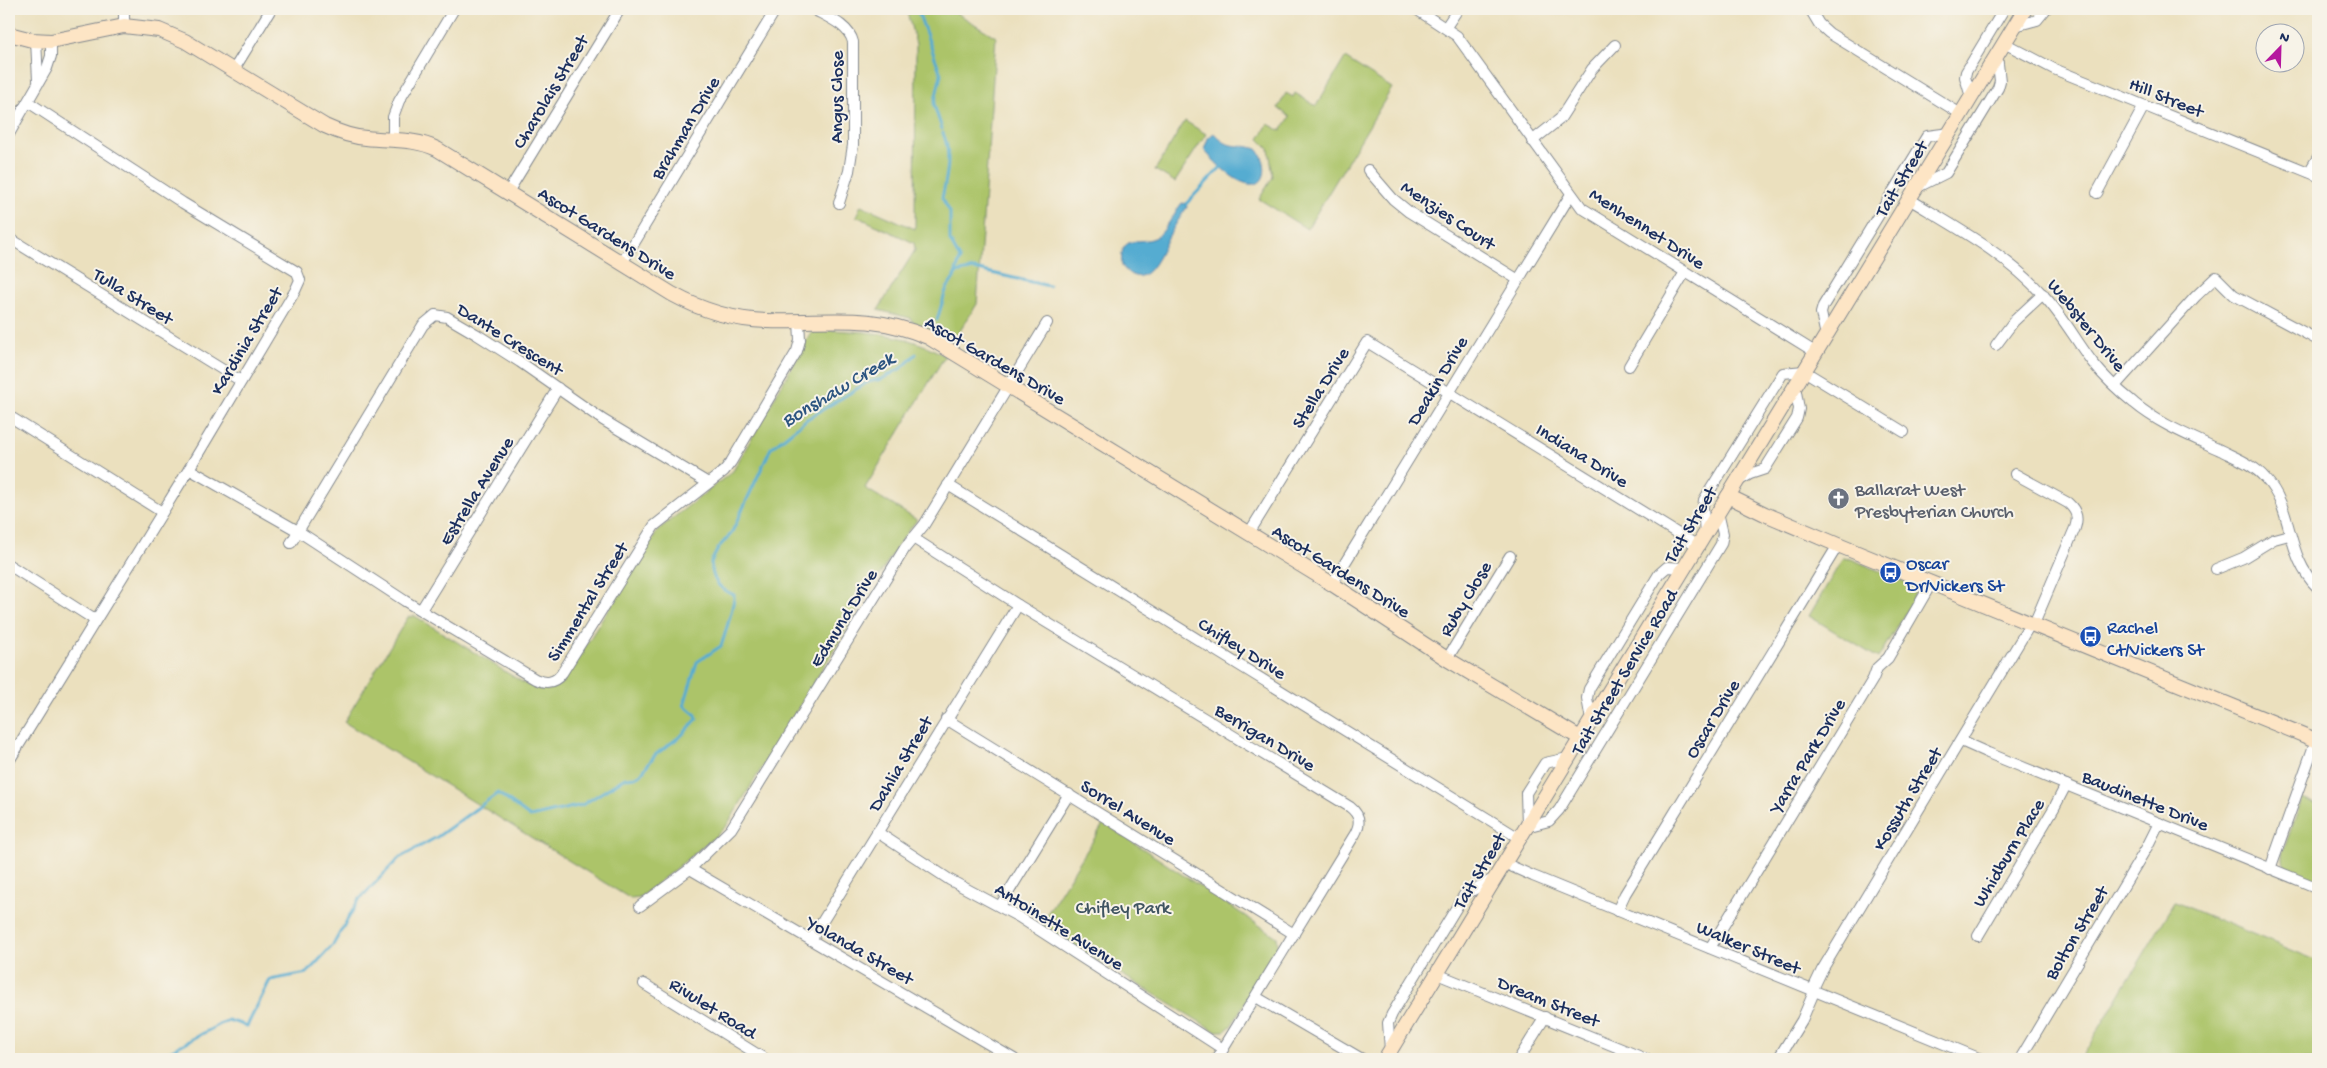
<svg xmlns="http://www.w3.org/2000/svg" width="2327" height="1068" font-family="'Gochi Hand',sans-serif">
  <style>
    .green { fill: #acc469; stroke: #647a64 }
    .water { fill: #54acd1; stroke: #386e98 }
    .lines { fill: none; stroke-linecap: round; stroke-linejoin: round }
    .stream { stroke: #54acd1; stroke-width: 3 }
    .street-casing { stroke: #83888e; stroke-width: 12 }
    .secondary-casing { stroke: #83888e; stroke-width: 16 }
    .street { stroke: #fff; stroke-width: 10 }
    .secondary { stroke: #fde5c5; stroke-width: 14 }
    .labels { text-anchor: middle; stroke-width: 4; stroke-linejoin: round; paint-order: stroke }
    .street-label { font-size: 19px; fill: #1b2f5e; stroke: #f7f3e8 }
    .worship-label { font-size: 19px; fill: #5b616d; stroke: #f7f3e8; text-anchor: start }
    .transit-label { font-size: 19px; fill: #164399; stroke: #f7f3e8; text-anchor: start }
    .park-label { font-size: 19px; fill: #3f5461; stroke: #f7f3e8 }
    .water-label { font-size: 20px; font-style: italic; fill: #2c5480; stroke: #f7f3e8 }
  </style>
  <rect width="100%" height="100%" fill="#f7f3e8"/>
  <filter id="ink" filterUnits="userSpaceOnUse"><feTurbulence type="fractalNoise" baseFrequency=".02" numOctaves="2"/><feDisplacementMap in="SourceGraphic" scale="10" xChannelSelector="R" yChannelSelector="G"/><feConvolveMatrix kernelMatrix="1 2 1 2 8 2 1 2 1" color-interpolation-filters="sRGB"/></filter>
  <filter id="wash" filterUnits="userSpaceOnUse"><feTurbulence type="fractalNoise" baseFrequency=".0096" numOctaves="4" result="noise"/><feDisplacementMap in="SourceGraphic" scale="20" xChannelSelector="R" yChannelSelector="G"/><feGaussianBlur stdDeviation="1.12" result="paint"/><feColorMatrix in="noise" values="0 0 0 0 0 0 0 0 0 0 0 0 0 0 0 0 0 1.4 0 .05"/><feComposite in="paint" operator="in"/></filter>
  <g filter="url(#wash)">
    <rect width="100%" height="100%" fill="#ebe0be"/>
    <g class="green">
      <path d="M906,9H950L996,37L977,304L953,342L914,323L910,318L878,310L915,250L914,243L856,216L861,205L915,229L916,44Z"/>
      <path d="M1345,58L1392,88L1307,229L1259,199L1273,177L1269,149L1259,139L1268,124L1281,131L1290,117L1278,108L1286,93L1293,97L1295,93L1316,106Z"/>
      <path d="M1185,121L1206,134L1175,182L1155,170Z"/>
      <path d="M822,330C864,331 908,333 945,356L865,488L917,520L901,540L727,825L715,837L639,898L631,899L344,722L408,617L415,616L527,685L548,690L562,683L659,529L733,471L811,333Z"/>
      <path d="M1843,558L1851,559L1910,584L1915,591L1913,600L1878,658L1809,616Z"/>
      <path d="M2302,799L2318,805V881L2289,869L2282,861V854Z"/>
      <path d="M1104,823L1277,937L1278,947L1231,1026L1225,1031H1215L1040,925Z"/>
      <path d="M2175,902L2318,961V1059H2081Z"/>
    </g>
    <g class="water">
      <path d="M1214,133C1231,152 1236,142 1257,149C1267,159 1270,187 1249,184C1232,181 1215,162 1204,150L1208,138Z"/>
      <path d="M1182,203L1186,204L1187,207C1181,216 1175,225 1170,234C1161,250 1146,297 1122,266C1118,230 1143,247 1158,236C1166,230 1175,211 1182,203Z"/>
    </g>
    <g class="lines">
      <g class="stream">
        <path d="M917,9L941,74L934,105L942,129"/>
        <path d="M1186,204L1221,167"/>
        <path d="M956,273L974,269L1049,286"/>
        <path d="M937,320L946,290L954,278L960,259L950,241V212L942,198C947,176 952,154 943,133"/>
        <path d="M155,1059L228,1020L247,1026L270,980L307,973L333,945L358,901L399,858L437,837L498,793L530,817L582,805L625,778L635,777L641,774L655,755L682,735L697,719L696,715L684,705L697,662L721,646C724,638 735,601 734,595C718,589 712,579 711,562L719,547L731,534L771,448L807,419L868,382L882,379L903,367L916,354"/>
      </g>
    </g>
  </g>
  <g filter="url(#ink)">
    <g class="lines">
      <defs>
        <g id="street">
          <path d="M124,9V26"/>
          <path d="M813,9C827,17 849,25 853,42V145L849,171L839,203"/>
          <path d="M1416,9L1457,36L1582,208L1815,352"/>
          <path d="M1810,9L1819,24L1829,33L1961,114"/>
          <path d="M2015,26L2037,20L2046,9"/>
          <path d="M1446,27L1458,9"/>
          <path d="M36,40L38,80"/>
          <path d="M2004,43L2054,69L2318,176"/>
          <path d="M233,71L271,9"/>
          <path d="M1971,97L1965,77L1966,72L2004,9"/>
          <path d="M9,134L47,68L51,56V41"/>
          <path d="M393,139V117L399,101L454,9"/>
          <path d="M1532,141L1560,119L1592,69L1615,45"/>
          <path d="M1368,170L1393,199L1409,212L1517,279"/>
          <path d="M2309,172L2318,157"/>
          <path d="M1918,187L1946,173L1998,88L2000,81L1997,55"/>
          <path d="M508,192L620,9"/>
          <path d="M2097,193L2144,106"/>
          <path d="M1909,199C1957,228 2006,254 2044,296C2063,316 2076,341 2093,363C2105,378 2119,391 2134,403C2159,424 2190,436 2220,450C2236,458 2253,464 2265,478C2295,510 2284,555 2318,588"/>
          <path d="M9,238L241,381"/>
          <path d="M622,263L776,9"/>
          <path d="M1826,336L1821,313L1823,306L1927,136L1950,133"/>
          <path d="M1996,345L2014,321L2043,294"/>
          <path d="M1629,366L1685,272"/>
          <path d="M2115,386L2196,296L2216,277L2234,295L2318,340"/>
          <path d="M9,416L162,512"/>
          <path d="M189,469L298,531L405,601L535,679C546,684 555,683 562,673L654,526L724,471L731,462L797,351L800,340L799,320"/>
          <path d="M2015,474L2068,503C2076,510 2079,517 2075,528L2034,624"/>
          <path d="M1740,480L1750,474L1765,469L1797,418L1799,409L1795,386"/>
          <path d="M948,485L1519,838"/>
          <path d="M1249,533L1367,342L1698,546"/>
          <path d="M1705,534L1703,507L1704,500L1783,373L1804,371L1904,432"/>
          <path d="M913,538L1018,605L1350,807C1360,815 1361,823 1355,834L1217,1059"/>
          <path d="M291,543L423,325L435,315L447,317L476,334L520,362L603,420L708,483"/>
          <path d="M9,565L95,620"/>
          <path d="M2216,569L2243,558L2274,539L2289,535"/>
          <path d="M1332,584L1571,194"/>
          <path d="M421,610L558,388"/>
          <path d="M1447,659L1510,556"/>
          <path d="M946,719L1294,934"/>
          <path d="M1591,720L1587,698L1589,689L1659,574L1667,567L1684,568"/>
          <path d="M1961,741L1988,753L2318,888"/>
          <path d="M9,761L189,469L295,291L300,280L297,272L183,203L28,102"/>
          <path d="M1527,825L1526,793L1545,763L1568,758"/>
          <path d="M1526,827L1549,821L1559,810L1721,544L1723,534L1718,512"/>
          <path d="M877,832L950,880L1019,917L1223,1049"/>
          <path d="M1504,863L1533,876L1981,1059"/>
          <path d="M690,869L1014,1059"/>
          <path d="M2270,869L2316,740"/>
          <path d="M640,906L690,869L731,829L905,548L924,525L1047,323"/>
          <path d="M1000,906L1069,794"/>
          <path d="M1617,911L1625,894L1838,545"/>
          <path d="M1978,936L2054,808L2066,785"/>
          <path d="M811,940L1018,605"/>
          <path d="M1710,948L1873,679L1877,668L1888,658L1932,582"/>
          <path d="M1437,974L1646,1059"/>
          <path d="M644,984L765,1059"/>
          <path d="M1812,991L1822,970L2031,623"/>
          <path d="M1256,997L1362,1059"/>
          <path d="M1390,1050L1388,1023L1392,1014L1464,895L1495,878"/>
          <path d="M1519,1059L1545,1017"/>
          <path d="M1778,1059L1802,1020L1814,992"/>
          <path d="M2020,1059L2147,847L2159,823"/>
        </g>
        <g id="secondary">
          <path d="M9,34L32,40L51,41L124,26L159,30L185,41L325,126C338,132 352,137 366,138C391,141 414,138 437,149L672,294C701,310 733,320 767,321C828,323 867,312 928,337L1332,584L1447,659L1580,738"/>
          <path d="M1728,496L1765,514L1838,545L2318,741"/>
          <path d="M1385,1059L2025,9"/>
        </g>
      </defs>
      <use href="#street" class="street-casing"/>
      <use href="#secondary" class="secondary-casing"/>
      <use href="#street" class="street"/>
      <use href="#secondary" class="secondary"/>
    </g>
  </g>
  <defs>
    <symbol id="church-disc" viewBox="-11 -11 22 22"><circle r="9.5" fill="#6b7280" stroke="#f7f3e8"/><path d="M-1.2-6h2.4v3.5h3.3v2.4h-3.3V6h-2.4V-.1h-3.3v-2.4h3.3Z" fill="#fff"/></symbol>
    <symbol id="bus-disc" viewBox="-11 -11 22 22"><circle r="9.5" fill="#1a4fb4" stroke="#f7f3e8"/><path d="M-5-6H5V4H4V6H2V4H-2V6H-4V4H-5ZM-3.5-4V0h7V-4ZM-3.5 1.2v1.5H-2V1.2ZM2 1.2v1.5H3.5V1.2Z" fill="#fff"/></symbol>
  </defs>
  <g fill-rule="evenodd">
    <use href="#church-disc" x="1826" y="486" width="25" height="25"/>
    <use href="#bus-disc" x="1878" y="560" width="25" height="25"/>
    <use href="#bus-disc" x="2078" y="624" width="25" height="25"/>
  </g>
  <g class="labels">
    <g class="street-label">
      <text transform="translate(549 91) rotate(-59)" y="7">Charolais Street</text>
      <text transform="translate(2167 96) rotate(22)" y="7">Hill Street</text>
      <text transform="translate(835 97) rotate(-90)" y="7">Angus Close</text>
      <text transform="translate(684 127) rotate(-59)" y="7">Brahman Drive</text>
      <text transform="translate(1900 178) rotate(-59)" y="7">Tait Street</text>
      <text transform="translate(1449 214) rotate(34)" y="7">Menzies Court</text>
      <text transform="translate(1648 227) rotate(33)" y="7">Menhennet Drive</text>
      <text transform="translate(608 232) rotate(32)" y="7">Ascot Gardens Drive</text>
      <text transform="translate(134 295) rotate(32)" y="7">Tulla Street</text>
      <text transform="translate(2088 324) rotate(51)" y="7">Webster Drive</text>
      <text transform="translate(511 338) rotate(32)" y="7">Dante Crescent</text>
      <text transform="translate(245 340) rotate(-59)" y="7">Kardinia Street</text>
      <text transform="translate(996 359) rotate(30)" y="7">Ascot Gardens Drive</text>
      <text transform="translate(1436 380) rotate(-59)" y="7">Deakin Drive</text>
      <text transform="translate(1319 387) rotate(-58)" y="7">Stella Drive</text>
      <text transform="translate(1583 454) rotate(32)" y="7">Indiana Drive</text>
      <text transform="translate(475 490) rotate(-58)" y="7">Estrella Avenue</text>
      <text transform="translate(1689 524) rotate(-59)" y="7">Tait Street</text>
      <text transform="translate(1342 570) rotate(32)" y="7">Ascot Gardens Drive</text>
      <text transform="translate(1464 598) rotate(-59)" y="7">Ruby Close</text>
      <text transform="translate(586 601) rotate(-58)" y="7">Simmental Street</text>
      <text transform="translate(842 617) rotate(-58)" y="7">Edmund Drive</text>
      <text transform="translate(1243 647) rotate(32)" y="7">Chifley Drive</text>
      <text transform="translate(1623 671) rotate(-59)" y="7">Tait Street Service Road</text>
      <text transform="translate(1711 718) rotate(-59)" y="7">Oscar Drive</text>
      <text transform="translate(1266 736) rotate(31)" y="7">Berrigan Drive</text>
      <text transform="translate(1806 755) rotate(-59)" y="7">Yarra Park Drive</text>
      <text transform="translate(899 763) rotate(-59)" y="7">Dahlia Street</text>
      <text transform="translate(1906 798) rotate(-59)" y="7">Kossuth Street</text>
      <text transform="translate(2146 799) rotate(22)" y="7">Baudinette Drive</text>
      <text transform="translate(1129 811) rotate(32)" y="7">Sorrel Avenue</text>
      <text transform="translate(2007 852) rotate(-59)" y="7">Whidburn Place</text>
      <text transform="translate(1478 870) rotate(-59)" y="7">Tait Street</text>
      <text transform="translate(1060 925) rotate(32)" y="7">Antoinette Avenue</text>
      <text transform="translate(2075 932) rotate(-59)" y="7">Bolton Street</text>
      <text transform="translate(1749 946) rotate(23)" y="7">Walker Street</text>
      <text transform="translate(861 949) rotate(30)" y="7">Yolanda Street</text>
      <text transform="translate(1549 1000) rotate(22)" y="7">Dream Street</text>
      <text transform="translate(714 1007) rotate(32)" y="7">Rivulet Road</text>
    </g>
    <g class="worship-label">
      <text x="1855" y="495">Ballarat West<tspan x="1855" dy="22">Presbyterian Church</tspan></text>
    </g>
    <g class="transit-label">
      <text x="1906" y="569">Oscar<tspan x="1906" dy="22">Dr/Vickers St</tspan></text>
      <text x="2107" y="633">Rachel<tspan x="2107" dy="22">Ct/Vickers St</tspan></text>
    </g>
    <g class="park-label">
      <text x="1123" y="913">Chifley Park</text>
    </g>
    <g class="water-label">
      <text transform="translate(837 388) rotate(-31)" y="7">Bonshaw Creek</text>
    </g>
  </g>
  <rect width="2327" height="1068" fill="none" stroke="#f7f3e8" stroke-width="30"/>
  <g transform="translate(2280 48) rotate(23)"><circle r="24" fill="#f7f3e8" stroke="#9fa5b1"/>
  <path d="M0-4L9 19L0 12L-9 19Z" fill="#b5179e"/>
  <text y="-8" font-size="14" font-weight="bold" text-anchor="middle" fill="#1b2f5e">N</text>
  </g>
</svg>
